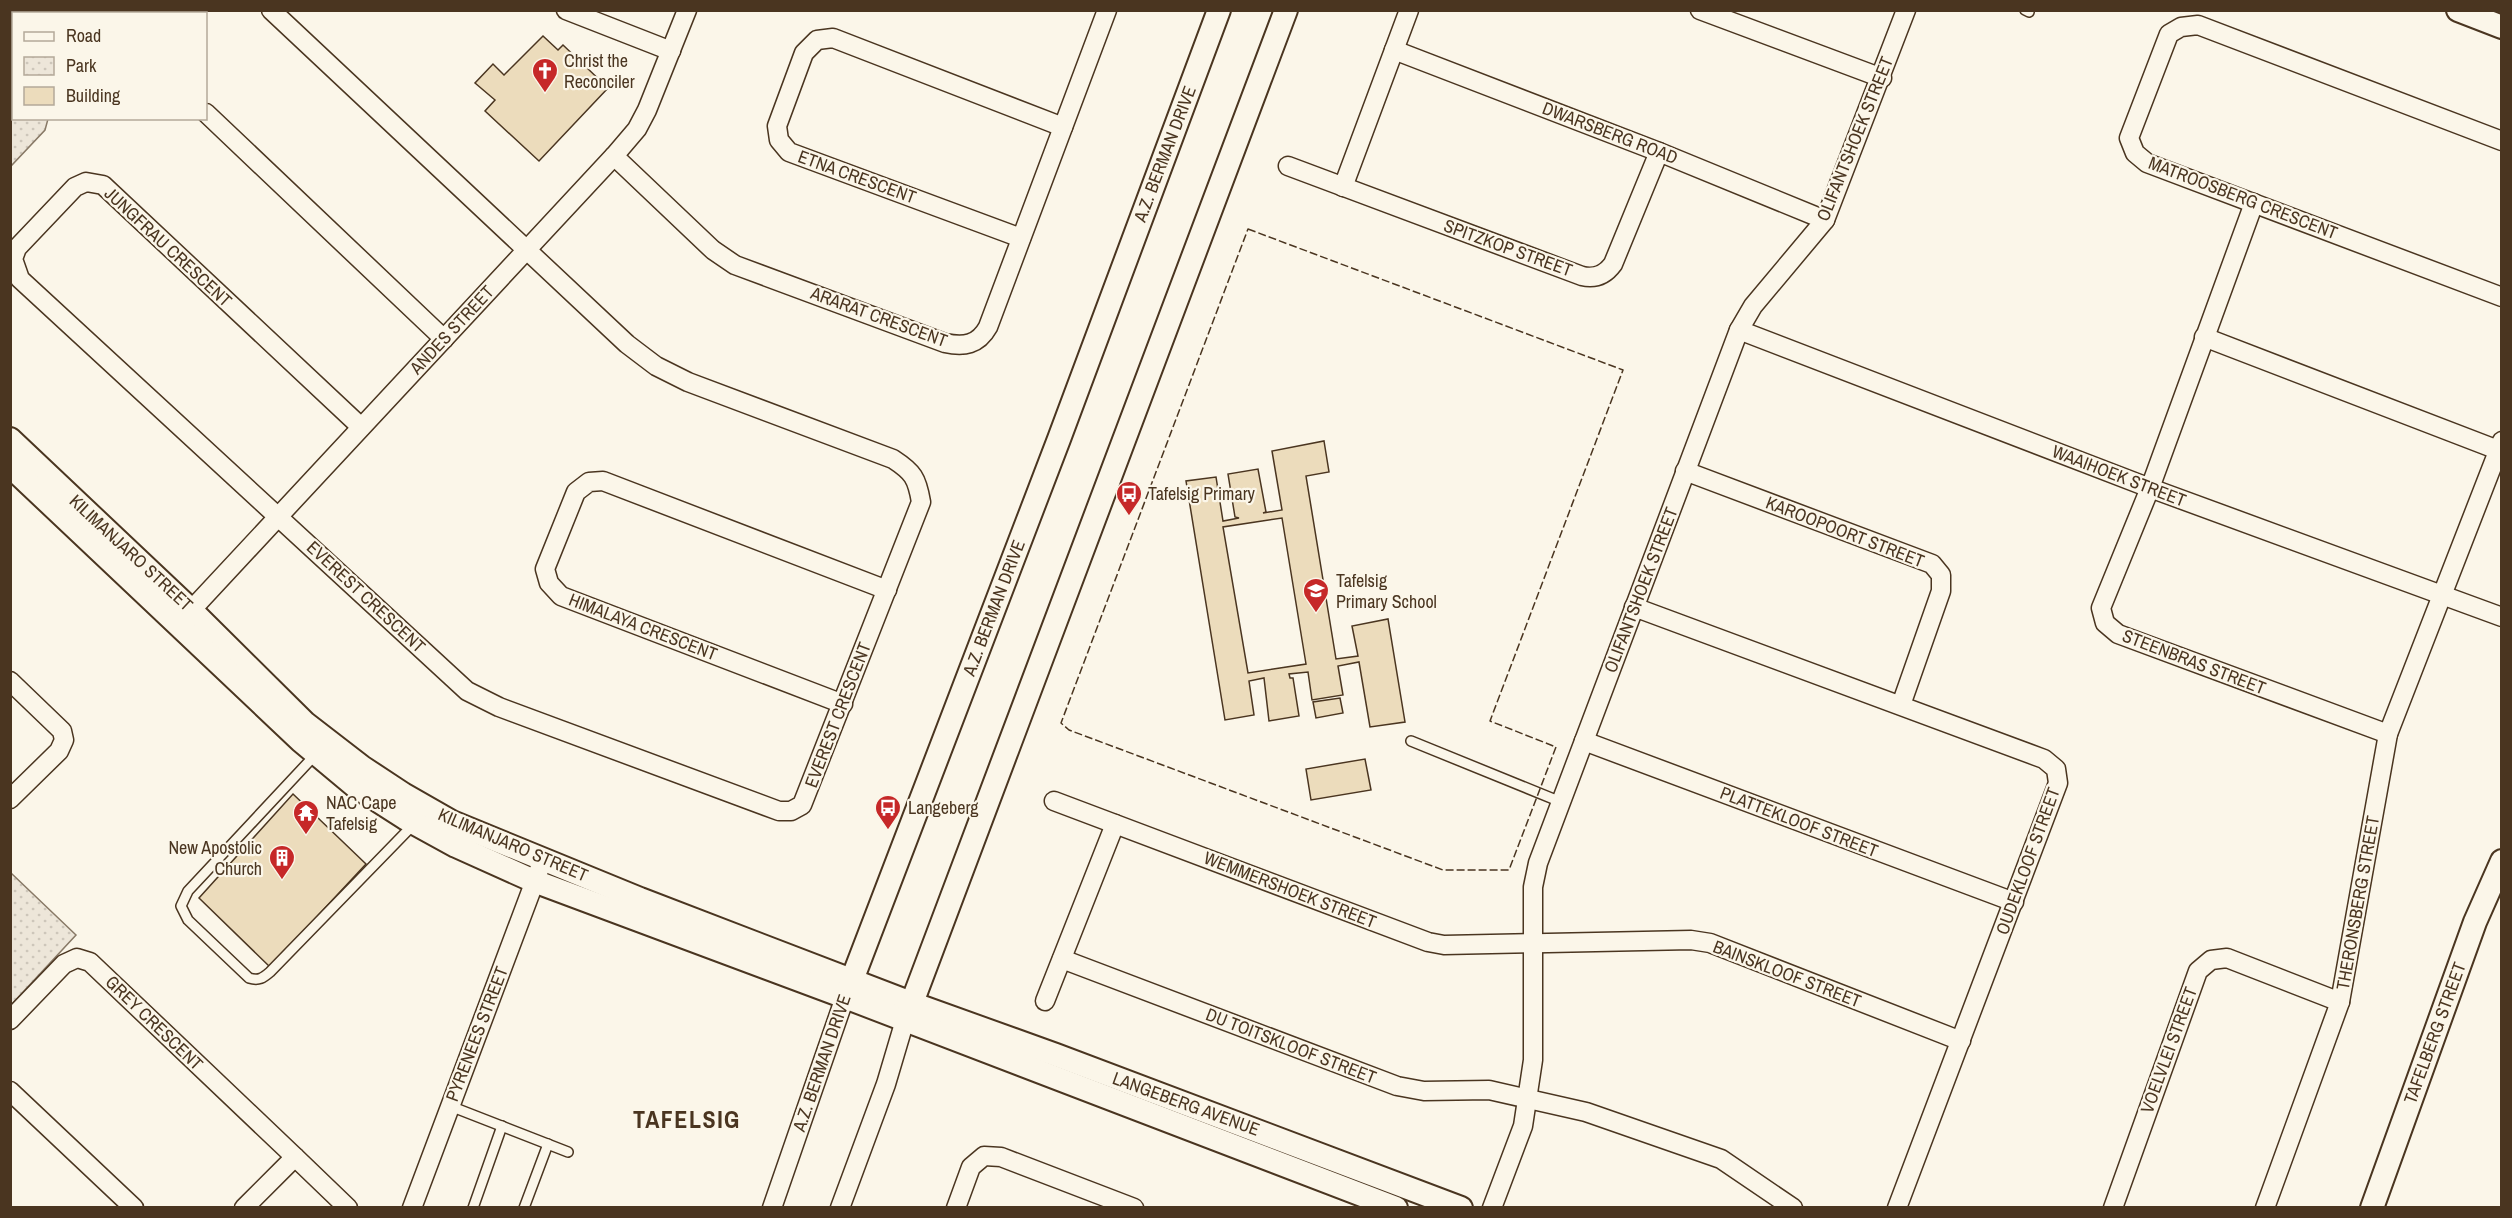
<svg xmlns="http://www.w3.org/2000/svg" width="2512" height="1218" font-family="'Archivo Narrow',sans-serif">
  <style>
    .park { fill: url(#park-dots); stroke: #887966; stroke-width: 1.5 }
    .building { fill: #ecdcbc; stroke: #4a3520; stroke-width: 1.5; fill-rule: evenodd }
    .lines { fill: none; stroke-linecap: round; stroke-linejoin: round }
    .service-casing { stroke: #4a3520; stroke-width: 12 }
    .minor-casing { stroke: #4a3520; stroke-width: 21 }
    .tertiary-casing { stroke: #4a3520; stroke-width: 26 }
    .service { stroke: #fbf6e9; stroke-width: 9 }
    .minor { stroke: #fbf6e9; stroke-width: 18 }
    .tertiary { stroke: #fbf6e9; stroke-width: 22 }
    .fence { stroke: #4a3520; stroke-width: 1.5; stroke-dasharray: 8 3; stroke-linecap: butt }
    .labels { text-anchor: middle; stroke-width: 4.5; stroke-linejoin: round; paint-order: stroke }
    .poi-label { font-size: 18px; fill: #4a3520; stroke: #fbf6e9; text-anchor: start }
    .street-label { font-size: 18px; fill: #4a3520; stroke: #fbf6e9 }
    .district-label { font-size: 24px; font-weight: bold; letter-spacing: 1.5px; fill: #4a3520; stroke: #fbf6e9 }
  </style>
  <defs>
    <pattern id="park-dots" width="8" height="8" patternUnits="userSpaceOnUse" patternTransform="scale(1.5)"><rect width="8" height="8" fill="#ede6d9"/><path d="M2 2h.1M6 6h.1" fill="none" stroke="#cdc6ba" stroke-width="1.8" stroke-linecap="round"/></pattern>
  </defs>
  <rect width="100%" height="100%" fill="#fbf6e9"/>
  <g class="park">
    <path d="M11,10L113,11L110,14H14V118L48,119L45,130L11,166Z"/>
    <path d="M11,873L76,935L11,1005H10Z"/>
  </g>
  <g class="building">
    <path d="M543,36L558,50L563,45L608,88L539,161L485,111L495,100L475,83L493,64L504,75Z"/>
    <path d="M1324,441L1329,472L1306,476L1336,659L1358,656L1352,626L1388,619L1405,722L1370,727L1359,662L1338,666L1343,695L1312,700L1308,672L1289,674L1290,678H1293L1299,716L1269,721L1264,678L1249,681L1254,715L1225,720L1186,481L1216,477L1223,521L1239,518L1235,517L1228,474L1258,469L1266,512L1263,513L1282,510L1272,451ZM1282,518L1306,664L1248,673L1223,527Z"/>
    <path d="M1340,698L1343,713L1316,718L1313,702Z"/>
    <path d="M1365,759L1371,790L1311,800L1306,769Z"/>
    <path d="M293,794L366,864L270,967L199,898Z"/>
  </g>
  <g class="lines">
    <defs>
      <g id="service">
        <path d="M2025,10L2029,12"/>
        <path d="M1411,741L1561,802"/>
        <path d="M316,754L188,891L181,906L188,920L249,978C259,981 263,978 270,972L414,824"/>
        <path d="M450,1106L568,1152"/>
        <path d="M473,1208L502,1126"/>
        <path d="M524,1208L548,1144"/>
      </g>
      <g id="minor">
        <path d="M271,10L627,344L656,366L688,382L893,459C913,472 917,478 921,502L802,805L791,811H779L499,707L467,691L20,279L13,259L17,248L75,187L86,182L103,185L361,427"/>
        <path d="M566,10L671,51"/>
        <path d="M1700,10L1882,78"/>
        <path d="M153,14L156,10"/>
        <path d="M1394,50L1659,152L1825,220"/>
        <path d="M206,113L444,339"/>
        <path d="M2502,141L2198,25L2181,27L2169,34L2129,138L2135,153L2147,163L2502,297"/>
        <path d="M614,156L713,250L735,265L945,343C964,347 978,345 988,327L1107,10"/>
        <path d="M1288,166L1582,276C1595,279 1605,275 1613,264L1659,152"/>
        <path d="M1343,187L1409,10"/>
        <path d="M2254,203L2150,488L2101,608L2105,623L2118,634L2388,734"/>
        <path d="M1021,238L789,152L779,140L777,126L804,53L817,40L833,38L1063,127"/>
        <path d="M1739,330L2150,488L2502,617"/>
        <path d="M2204,337L2498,450"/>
        <path d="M1685,471L1932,564L1941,575V591L1901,705"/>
        <path d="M1634,607L2044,759L2056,769L2058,783L1897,1208"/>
        <path d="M183,619L614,156L637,129L647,110L687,10"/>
        <path d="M10,681L62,731L64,740L59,751L10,799"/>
        <path d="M843,704L561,596L549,583L545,569L576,492L589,482L603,481L887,590"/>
        <path d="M1584,741L2014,902"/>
        <path d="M1054,801L1428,942L1444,945L1691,940L1710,943L1961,1041"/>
        <path d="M1062,959L1397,1086L1424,1091L1489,1090L1586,1112L1721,1159L1793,1208"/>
        <path d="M1045,1001L1115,824"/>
        <path d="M10,1020L64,964L77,958L90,962L295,1157L244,1208"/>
        <path d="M10,1091L134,1208"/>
        <path d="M295,1157L348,1208"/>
        <path d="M412,1208L539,870"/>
        <path d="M772,1208L845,997"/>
        <path d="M840,1208L886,1084L905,1020"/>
        <path d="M956,1208L971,1167L984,1156L1001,1157L1134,1208"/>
        <path d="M1492,1208L1523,1126L1533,1060V887L1538,863L1739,330L1753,306L1825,220L1906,10"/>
        <path d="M2113,1208L2198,971L2211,960L2227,958L2340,1002"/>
        <path d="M2265,1208L2340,1002L2388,734L2502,441"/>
      </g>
      <g id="tertiary">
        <path d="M2458,10L2502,27"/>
        <path d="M10,439L191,610L305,723L362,767L403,794L452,822L640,899L911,1003L1056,1055L1461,1208"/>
        <path d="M10,466L301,741L355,786L405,818L456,846L534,881L845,997L1396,1208"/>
        <path d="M847,993L1059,439L1219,10"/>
        <path d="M907,1016L1286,10"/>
        <path d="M2372,1208L2475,922L2502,861"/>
      </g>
    </defs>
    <use href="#service" class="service-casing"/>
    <use href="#minor" class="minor-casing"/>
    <use href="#tertiary" class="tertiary-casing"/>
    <use href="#service" class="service"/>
    <use href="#minor" class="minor"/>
    <use href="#tertiary" class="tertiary"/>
    <path class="fence" d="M1248,229L1623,370L1490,721L1556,747L1509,870H1443L1069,730L1061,723Z"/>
  </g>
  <defs>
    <symbol id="church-pin" viewBox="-11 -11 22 30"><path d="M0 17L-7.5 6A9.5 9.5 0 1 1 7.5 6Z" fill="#c62828" stroke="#fbf6e9"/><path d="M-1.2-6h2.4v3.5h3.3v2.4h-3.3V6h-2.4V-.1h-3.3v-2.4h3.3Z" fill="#fff"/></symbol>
    <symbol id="bus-pin" viewBox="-11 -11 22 30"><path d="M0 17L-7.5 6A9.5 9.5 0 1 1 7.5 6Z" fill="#c62828" stroke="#fbf6e9"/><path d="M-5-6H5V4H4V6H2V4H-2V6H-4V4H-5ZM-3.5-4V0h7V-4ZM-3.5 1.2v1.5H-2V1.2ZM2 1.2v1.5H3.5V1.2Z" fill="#fff"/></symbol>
    <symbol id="school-pin" viewBox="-11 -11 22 30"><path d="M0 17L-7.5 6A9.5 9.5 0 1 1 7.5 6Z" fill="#c62828" stroke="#fbf6e9"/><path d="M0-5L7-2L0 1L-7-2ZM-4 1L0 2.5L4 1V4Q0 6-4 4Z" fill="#fff"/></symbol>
    <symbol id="temple-pin" viewBox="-11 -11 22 30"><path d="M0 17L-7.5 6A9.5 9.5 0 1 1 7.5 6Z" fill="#c62828" stroke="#fbf6e9"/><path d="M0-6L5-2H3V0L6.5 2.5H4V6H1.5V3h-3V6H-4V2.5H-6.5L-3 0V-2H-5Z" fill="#fff"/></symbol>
    <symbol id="building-pin" viewBox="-11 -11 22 30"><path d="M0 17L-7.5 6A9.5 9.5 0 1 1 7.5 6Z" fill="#c62828" stroke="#fbf6e9"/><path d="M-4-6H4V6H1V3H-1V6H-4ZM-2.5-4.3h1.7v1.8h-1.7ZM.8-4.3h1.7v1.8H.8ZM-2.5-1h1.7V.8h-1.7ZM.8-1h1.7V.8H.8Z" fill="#fff"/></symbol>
  </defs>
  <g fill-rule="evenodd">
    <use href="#church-pin" x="530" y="56" width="30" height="40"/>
    <use href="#bus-pin" x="1114" y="479" width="30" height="40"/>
    <use href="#school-pin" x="1301" y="576" width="30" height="40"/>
    <use href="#bus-pin" x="873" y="793" width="30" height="40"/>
    <use href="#temple-pin" x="291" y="798" width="30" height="40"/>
    <use href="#building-pin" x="267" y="843" width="30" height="40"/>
  </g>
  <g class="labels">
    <g class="poi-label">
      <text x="564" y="67">Christ the<tspan x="564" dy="21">Reconciler</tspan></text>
      <text x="1148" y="500">Tafelsig Primary</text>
      <text x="1336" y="587">Tafelsig<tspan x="1336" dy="21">Primary School</tspan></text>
      <text x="326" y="809">NAC Cape<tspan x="326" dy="21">Tafelsig</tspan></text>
      <text x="908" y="814">Langeberg</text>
      <text x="262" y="854" text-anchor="end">New Apostolic<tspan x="262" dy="21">Church</tspan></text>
    </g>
    <g class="street-label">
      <text transform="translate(1610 133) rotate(21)" y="6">DWARSBERG ROAD</text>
      <text transform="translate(1855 139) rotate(-68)" y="6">OLIFANTSHOEK STREET</text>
      <text transform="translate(1165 154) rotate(-69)" y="6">A.Z. BERMAN DRIVE</text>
      <text transform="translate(857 177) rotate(20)" y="6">ETNA CRESCENT</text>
      <text transform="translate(2243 198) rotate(21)" y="6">MATROOSBERG CRESCENT</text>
      <text transform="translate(168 247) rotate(43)" y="6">JUNGFRAU CRESCENT</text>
      <text transform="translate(1508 248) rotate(20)" y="6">SPITZKOP STREET</text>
      <text transform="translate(879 317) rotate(20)" y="6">ARARAT CRESCENT</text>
      <text transform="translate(452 330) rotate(-47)" y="6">ANDES STREET</text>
      <text transform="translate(2119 476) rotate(21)" y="6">WAAIHOEK STREET</text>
      <text transform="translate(1845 532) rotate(21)" y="6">KAROOPOORT STREET</text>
      <text transform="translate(131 553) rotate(43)" y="6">KILIMANJARO STREET</text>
      <text transform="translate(1641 590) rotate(-69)" y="6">OLIFANTSHOEK STREET</text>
      <text transform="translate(366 597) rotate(43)" y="6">EVEREST CRESCENT</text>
      <text transform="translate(994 608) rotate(-69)" y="6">A.Z. BERMAN DRIVE</text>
      <text transform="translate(643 627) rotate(21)" y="6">HIMALAYA CRESCENT</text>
      <text transform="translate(2194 662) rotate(21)" y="6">STEENBRAS STREET</text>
      <text transform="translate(838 715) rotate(-69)" y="6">EVEREST CRESCENT</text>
      <text transform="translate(1799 822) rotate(21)" y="6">PLATTEKLOOF STREET</text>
      <text transform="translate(513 845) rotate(23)" y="6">KILIMANJARO STREET</text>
      <text transform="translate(2028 861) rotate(-70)" y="6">OUDEKLOOF STREET</text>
      <text transform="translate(1290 890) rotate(21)" y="6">WEMMERSHOEK STREET</text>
      <text transform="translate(2358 903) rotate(-80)" y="6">THERONSBERG STREET</text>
      <text transform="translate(1787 974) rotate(21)" y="6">BAINSKLOOF STREET</text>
      <text transform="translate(154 1023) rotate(44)" y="6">GREY CRESCENT</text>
      <text transform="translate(2435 1033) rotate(-70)" y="6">TAFELBERG STREET</text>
      <text transform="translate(477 1034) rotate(-69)" y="6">PYRENEES STREET</text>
      <text transform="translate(1291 1046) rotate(21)" y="6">DU TOITSKLOOF STREET</text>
      <text transform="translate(2169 1050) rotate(-70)" y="6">VOELVLEI STREET</text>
      <text transform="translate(822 1063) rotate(-71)" y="6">A.Z. BERMAN DRIVE</text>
      <text transform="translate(1186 1104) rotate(20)" y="6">LANGEBERG AVENUE</text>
    </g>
    <g class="district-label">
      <text x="687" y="1128">TAFELSIG</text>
    </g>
  </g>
  <rect width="2512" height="1218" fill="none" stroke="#4a3520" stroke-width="24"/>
  <rect x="12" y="12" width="195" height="108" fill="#fbf6e9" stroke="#b4a999" stroke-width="1.5"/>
  <rect x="24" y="32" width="30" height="9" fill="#fbf6e9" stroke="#b4a999" stroke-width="1.5"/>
  <text x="66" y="42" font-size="18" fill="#4a3520">Road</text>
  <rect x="24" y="57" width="30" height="18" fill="url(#park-dots)" stroke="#b4a999" stroke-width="1.5"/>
  <text x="66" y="72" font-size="18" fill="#4a3520">Park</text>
  <rect x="24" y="87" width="30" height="18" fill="#ecdcbc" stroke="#b4a999" stroke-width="1.5"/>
  <text x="66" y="102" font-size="18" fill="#4a3520">Building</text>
</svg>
